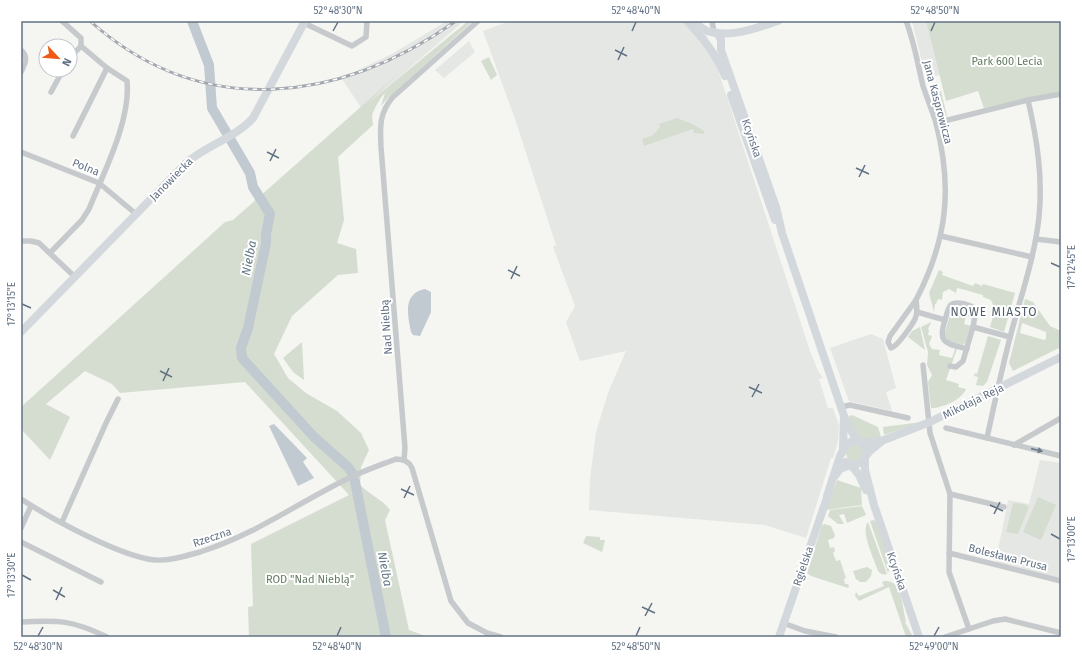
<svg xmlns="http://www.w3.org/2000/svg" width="1082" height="658" font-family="'Fira Sans',sans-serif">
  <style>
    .built { fill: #e5e7e4 }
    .green { fill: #d5ddd1; fill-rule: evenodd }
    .water { fill: #c0cad0 }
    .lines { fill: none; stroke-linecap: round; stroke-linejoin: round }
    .river { stroke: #c0cad0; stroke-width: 10 }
    .street { stroke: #c7cacd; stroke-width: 5.5 }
    .secondary { stroke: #d3d8dc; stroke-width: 8 }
    .rail-casing { stroke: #a4a9b0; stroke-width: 3 }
    .rail { stroke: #fff; stroke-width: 1.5; stroke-dasharray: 4.5; stroke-linecap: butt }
    .oneway { fill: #6c7b8b }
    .ticks { fill: none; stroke: #627284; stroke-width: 1.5 }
    .labels { text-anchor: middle; stroke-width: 4; stroke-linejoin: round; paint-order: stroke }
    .park-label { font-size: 11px; fill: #647b61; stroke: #fff }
    .street-label { font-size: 11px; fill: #627284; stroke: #fff }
    .water-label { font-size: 12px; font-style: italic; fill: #5d7582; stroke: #fff }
    .neighbourhood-label { font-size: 12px; letter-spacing: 1px; fill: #505c69; stroke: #fff }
    .neatline { fill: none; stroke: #627284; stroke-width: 1.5 }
    .ticks-label { font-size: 10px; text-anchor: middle; fill: #627284 }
  </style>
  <rect width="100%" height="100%" fill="#f5f5f1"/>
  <g class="built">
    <path d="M447,21H464L362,109L340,76L354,72L392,54Z"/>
    <path d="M510,21H702L810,351L818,371L823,378L819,379L828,408H833L839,425L838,441L833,458H831L806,538L765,525L589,510L590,479L596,432L608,393L626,351L580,361L566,322L575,306L553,247L556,245L515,119L483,31Z"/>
    <path d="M912,21H926L940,75L926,78Z"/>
    <path d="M469,41L475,52L444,78L435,70Z"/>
    <path d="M871,334L883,339L896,388L886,392L892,411L849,401L830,348Z"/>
    <path d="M1040,460L1061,463V581L998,565L996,560L1008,500L1029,504Z"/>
  </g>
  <g class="green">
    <path d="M468,21H473L387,99L381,106L385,93C381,96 374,109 372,115L373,125L338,157L344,220L337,243L356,249L358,273L338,275L292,316L274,354L288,378L306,393L337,411L361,433L369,450L361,467L360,485C370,495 382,499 390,510L385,520L409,630L428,637H249L248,607L253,606L251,544L349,495L245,382L120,393L112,384L85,371L46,404L70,417L50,460L21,429V407L225,222L233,220L399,73L367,104Z"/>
    <path d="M926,21H1061V92L984,108L978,91L946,101Z"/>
    <path d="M489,57L497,75L491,80L481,61Z"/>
    <path d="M941,91L947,116L943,118L937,113L931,94Z"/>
    <path d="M677,118L692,124L704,131V134L694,133L693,129L644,146L642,139L653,135L660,127L659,124Z"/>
    <path d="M939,270L943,272L942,275L973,286L975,283L982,286L983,284L1015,293L1004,332L990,327L994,313H992L994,307L991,300L983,297V295C974,293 967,290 957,288L956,293L949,289L943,292L942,300L938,299L936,304H935L934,312L929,293Z"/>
    <path d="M1025,299L1033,302L1050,326L1061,331V347L1013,371L1009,363ZM1022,323L1046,332V339L1044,340L1020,333Z"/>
    <path d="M955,306L971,310L974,313L973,318L966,316L964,324L971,326L966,342L963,345L948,341L944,336L952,308Z"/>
    <path d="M931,322L928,329L929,330L928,335L932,336L929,344L932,349L940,350L939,355L952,358L956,346H958L946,380L959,384L958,387L966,389C962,400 942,408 931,408L928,382L932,375L927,365L928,352L921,327Z"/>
    <path d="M920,327L925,350L908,337L912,331Z"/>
    <path d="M988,336L1001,340L987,382L983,386L976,385L978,377L974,376L975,373L977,374Z"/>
    <path d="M302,342L304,380L293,372L283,358Z"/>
    <path d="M852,415L878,427L881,437L875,439H861L854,432L849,416Z"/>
    <path d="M922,422L884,435L883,427Z"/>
    <circle cx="854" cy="453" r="8"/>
    <path d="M837,480L861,488L862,505L826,510Z"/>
    <path d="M1038,497L1056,505L1041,540L1023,532Z"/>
    <path d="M1013,503L1024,504L1029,507L1018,534L1006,532Z"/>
    <path d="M862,506L866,515L847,523L844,514L839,515L844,524H838L828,516L830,510Z"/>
    <path d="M874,520L877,523C880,534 894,564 888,573L870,521Z"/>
    <path d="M868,522L887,574C883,575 880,574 878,571C874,559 860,531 868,522Z"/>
    <path d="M825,524L831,526L835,535L834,538L828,540L830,548L834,547L835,551L833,553L836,561L840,560L846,578L844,579L845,584H848L849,586L848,588L811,576L807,573L822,525Z"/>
    <path d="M586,536L600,537V540H605L602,552L583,543Z"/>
    <path d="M867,567L872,570L871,576L866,582H860L856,579L853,571Z"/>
    <path d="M885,581C903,580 902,608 906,621L905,622L913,637H906L889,587L859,601L855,596L856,592L859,596L884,586L882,582Z"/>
  </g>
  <g class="water">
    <path d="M425,289L431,292V312L420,336L413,335L411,332C408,315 402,294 425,289Z"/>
    <path d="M274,424L307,458L303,462L314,478L298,486L269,426Z"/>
  </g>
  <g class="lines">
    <g class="river">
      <path d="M192,21L209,65L212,108L250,173L253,187L270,214L266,234V243L248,328L241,348L242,358L314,437L348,467L352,473"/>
      <path d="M355,482L386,637"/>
    </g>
    <g class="street">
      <path d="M712,21L714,32"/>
      <path d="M906,21C914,41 918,65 923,86C927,98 932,110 936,123C953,189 947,240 916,300"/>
      <path d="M304,23L352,46L366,37L367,21"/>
      <path d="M21,50C29,57 25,64 21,72"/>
      <path d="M70,58L81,46"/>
      <path d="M51,92L63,70"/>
      <path d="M936,123L1028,100L1061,94"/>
      <path d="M73,136L107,68"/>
      <path d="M21,152L99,183L136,214"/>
      <path d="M941,236L1032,257"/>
      <path d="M1036,239L1061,242"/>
      <path d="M21,241H31L39,243L75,277"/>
      <path d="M50,253L82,220L89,209C104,172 131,120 127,81L107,68L81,46V38L62,21"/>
      <path d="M916,300C917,306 918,313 915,319C912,325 897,347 891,348L888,342L890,336Z"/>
      <path d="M917,312L945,320C937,344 946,343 967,349"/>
      <path d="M945,320C949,306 949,300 965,304C970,306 973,306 976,310L973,327"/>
      <path d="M923,365L930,433L950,494L949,572L969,629"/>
      <path d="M950,366L956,367L963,361L973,327L1010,337"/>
      <path d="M841,407L850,405L908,418"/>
      <path d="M946,428L1061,456"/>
      <path d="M987,438C995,401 1003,363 1013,326C1023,290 1035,254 1039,217C1043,177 1037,139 1028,100"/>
      <path d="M1014,445L1061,418"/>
      <path d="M404,460L405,448L381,147C380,127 379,113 393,97L478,21"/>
      <path d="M950,494L1004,507"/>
      <path d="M21,499C50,518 121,557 155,560C170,561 185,556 200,552C254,535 293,506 343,481C360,472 378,466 396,459C403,459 409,461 412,468L451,601L468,623L487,633L501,637"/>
      <path d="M62,522L106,423L118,399"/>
      <path d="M21,528L31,506"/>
      <path d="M21,542L101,582"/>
      <path d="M949,553L1061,581"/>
      <path d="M21,622C59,620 72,620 107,637"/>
      <path d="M783,623L805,631L836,637"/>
      <path d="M945,637L993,621L1005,619L1061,633"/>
    </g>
    <g class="secondary">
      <path d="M687,21C703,38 716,54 725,76"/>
      <path d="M692,21C698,25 704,31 711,32C734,37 756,28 778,21"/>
      <path d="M718,34L721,40V50L776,207L782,233L844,416L855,438L865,448V470L874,505L919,637"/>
      <path d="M731,95L775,220"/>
      <path d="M21,332L185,164C205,146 235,138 253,118L305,21"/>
      <path d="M843,448L844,417"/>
      <path d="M846,462L851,465L860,463L870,451L881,442"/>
      <path d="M851,465L859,475L866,490"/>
      <path d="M835,476L840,469L850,465"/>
      <path d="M827,496L840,456L847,443L855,441L867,443L884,440L930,422L1061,357"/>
      <path d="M779,637L829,492"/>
    </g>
    <defs>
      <path id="rail" d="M90,21C202,121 340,103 456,21"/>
    </defs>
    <use href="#rail" class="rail-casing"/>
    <use href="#rail" class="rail"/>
  </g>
  <defs><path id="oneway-solid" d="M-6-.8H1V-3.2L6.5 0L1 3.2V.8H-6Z"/></defs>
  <use class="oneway" href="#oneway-solid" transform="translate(1037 450) rotate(13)"/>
  <path class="ticks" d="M333,31L338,22M632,31L636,22M931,31L935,22M615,50L627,56M618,60L624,47M267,152L279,158M270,161L276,149M856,168L869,174M859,177L865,165M1051,263L1060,267M508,270L520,276M511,279L517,266M22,304L31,308M160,371L172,377M163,381L169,368M749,387L762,393M752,397L759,384M401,489L414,495M404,498L410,486M990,505L1003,511M994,514L1000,502M1051,534L1060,539M22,575L31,580M53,590L65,597M56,600L62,587M642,607L655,613M645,616L652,603M38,636L43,627M337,636L341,627M636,636L640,627M934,636L939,627"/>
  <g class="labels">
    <g class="park-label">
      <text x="1007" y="65">Park 600 Lecia</text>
      <text x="310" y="583">ROD "Nad Nieblą"</text>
    </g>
    <g class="street-label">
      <text transform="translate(938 102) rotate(75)" y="4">Jana Kasprowicza</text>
      <text transform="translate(752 138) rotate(71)" y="4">Kcyńska</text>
      <text transform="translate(86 167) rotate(22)" y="4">Polna</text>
      <text transform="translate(171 179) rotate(-45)" y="4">Janowiecka</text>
      <text transform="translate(386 327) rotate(-94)" y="4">Nad Nielbą</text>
      <text transform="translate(973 401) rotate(-26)" y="4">Mikołaja Reja</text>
      <text transform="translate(212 537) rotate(-19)" y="4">Rzeczna</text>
      <text transform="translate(1008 557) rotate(14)" y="4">Bolesława Prusa</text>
      <text transform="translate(803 566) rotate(-71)" y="4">Rgielska</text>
      <text transform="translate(897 571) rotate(71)" y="4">Kcyńska</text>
    </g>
    <g class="water-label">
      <text transform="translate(249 258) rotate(-79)" y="4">Nielba</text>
      <text transform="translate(385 569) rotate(79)" y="4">Nielba</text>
    </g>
    <g class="neighbourhood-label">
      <text x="994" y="316">NOWE MIASTO</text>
    </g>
  </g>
  <rect width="1082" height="658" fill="none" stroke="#ffffff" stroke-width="44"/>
  <g transform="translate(58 58) rotate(116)"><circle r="19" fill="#ffffff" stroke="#c0c7ce"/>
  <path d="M0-3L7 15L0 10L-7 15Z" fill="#ef5a17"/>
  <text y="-6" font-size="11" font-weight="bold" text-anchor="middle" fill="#627284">N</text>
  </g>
  <rect x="22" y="22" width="1038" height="614" class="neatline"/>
  <g class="ticks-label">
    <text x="338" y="14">52°48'30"N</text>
    <text x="636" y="14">52°48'40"N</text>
    <text x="935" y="14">52°48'50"N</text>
    <text transform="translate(1071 267) rotate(-90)" y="4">17°12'45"E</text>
    <text transform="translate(11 304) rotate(-90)" y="4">17°13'15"E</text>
    <text transform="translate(1071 539) rotate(-90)" y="4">17°13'00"E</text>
    <text transform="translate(11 575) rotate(-90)" y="4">17°13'30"E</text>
    <text x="38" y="650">52°48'30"N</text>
    <text x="337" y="650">52°48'40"N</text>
    <text x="636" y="650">52°48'50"N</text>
    <text x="934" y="650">52°49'00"N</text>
  </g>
</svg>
